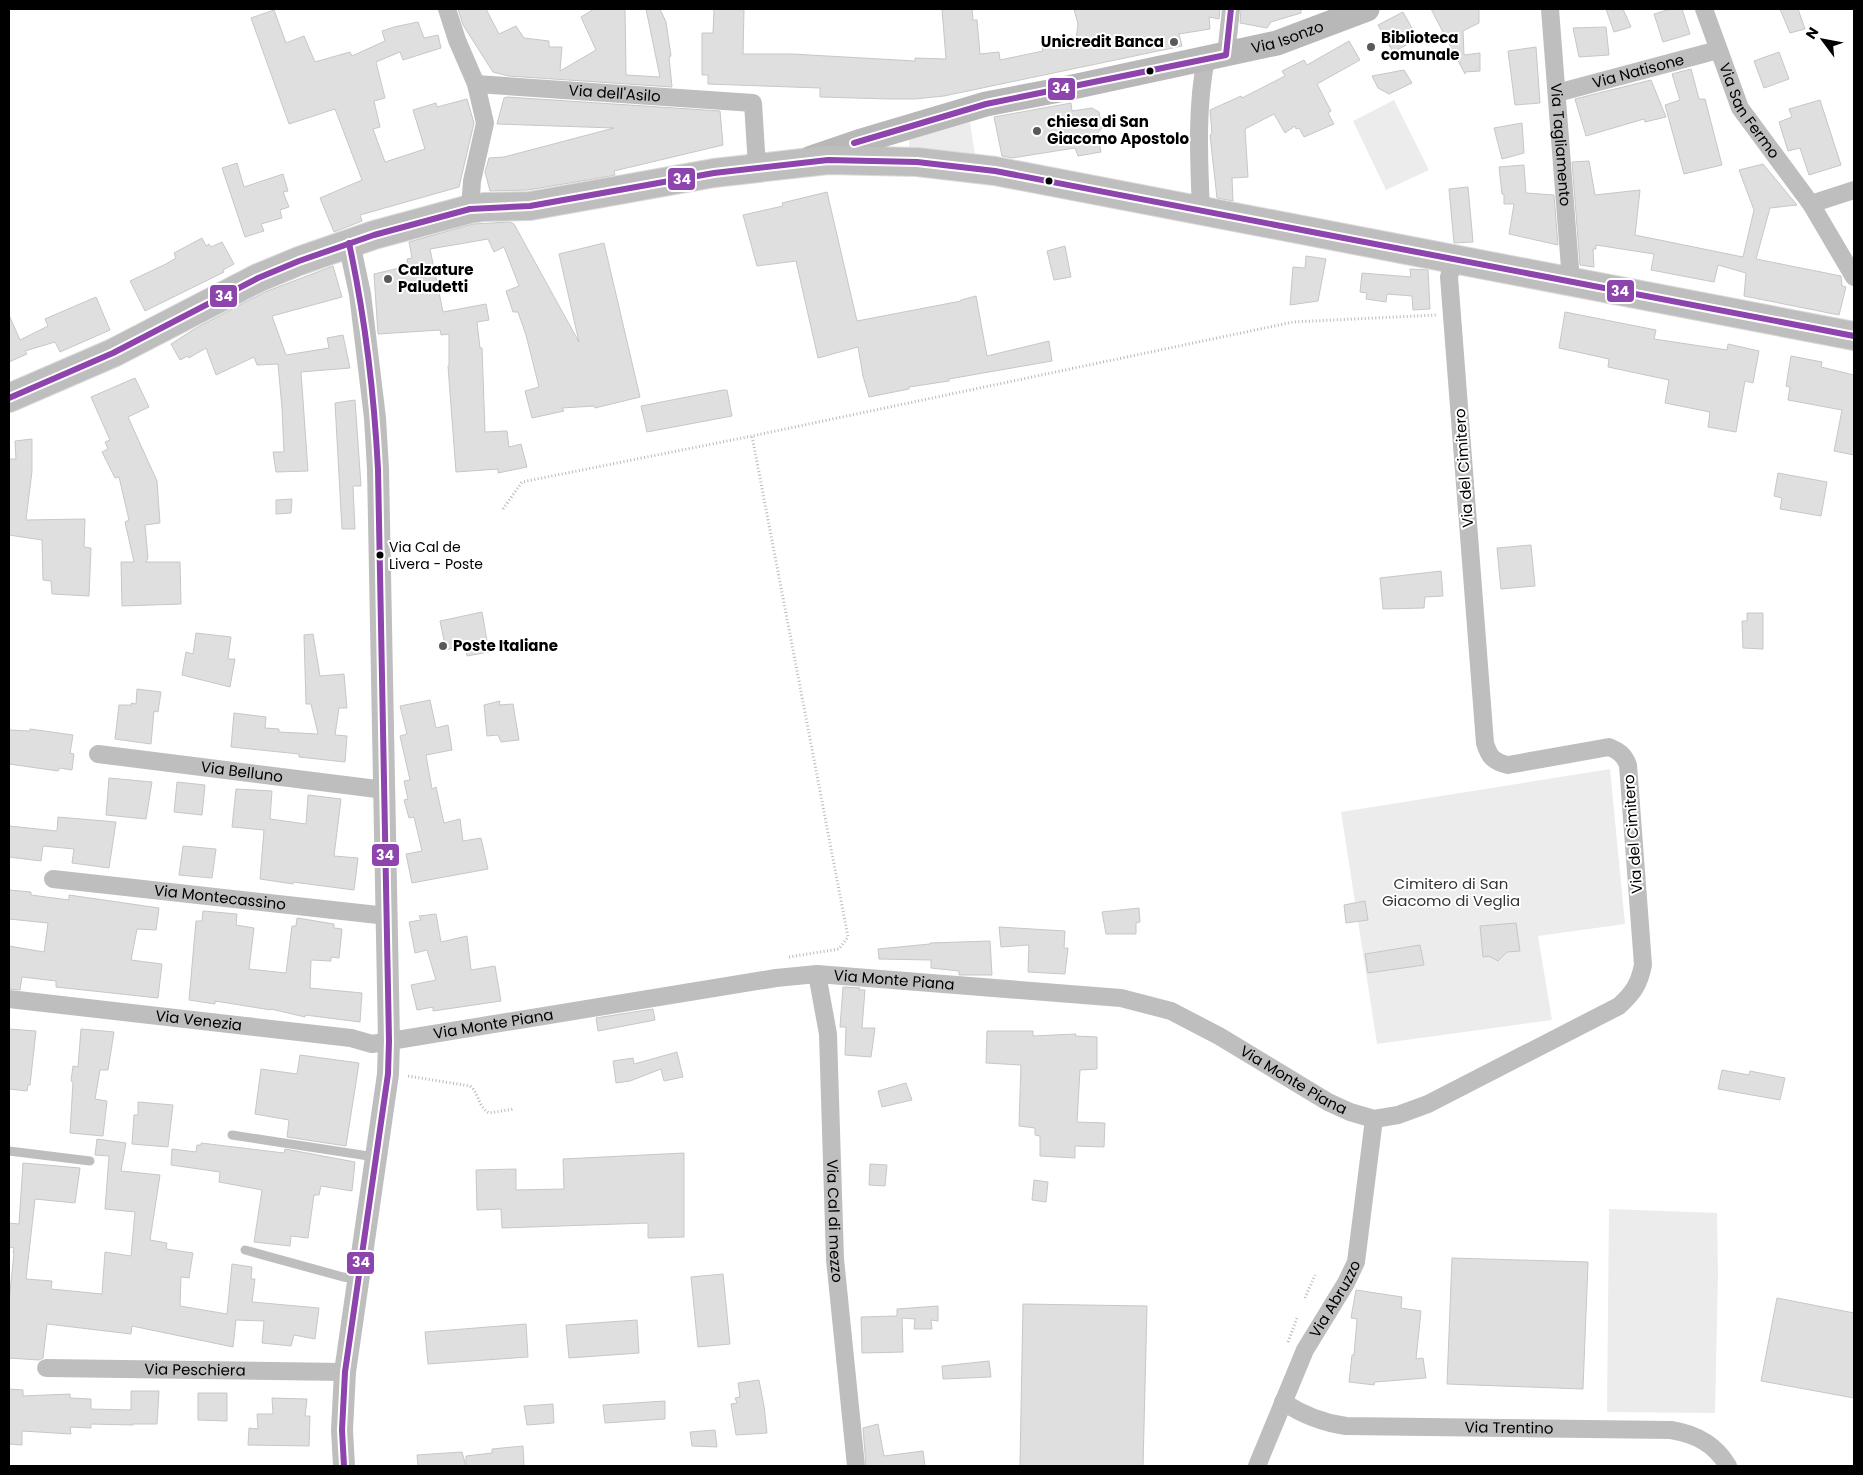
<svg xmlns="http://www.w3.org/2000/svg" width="1863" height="1475" font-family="Poppins,sans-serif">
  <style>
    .green { fill: #ececec }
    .building { fill: #dfdfdf; stroke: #c7c7c7 }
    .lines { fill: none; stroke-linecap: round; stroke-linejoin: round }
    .primary-casing { stroke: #dbdbdb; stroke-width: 30 }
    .path { stroke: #b9b9b9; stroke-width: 3; stroke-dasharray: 1 2.5; stroke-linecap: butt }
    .service { stroke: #bebebe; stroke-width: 9 }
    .minor { stroke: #bebebe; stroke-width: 18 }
    .tertiary { stroke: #bebebe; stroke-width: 22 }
    .secondary { stroke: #b8b8b8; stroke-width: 25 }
    .primary { stroke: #bebebe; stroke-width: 28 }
    .bus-1-casing { stroke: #fff; stroke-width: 10 }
    .bus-1 { stroke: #8e44ad; stroke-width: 6 }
    .poi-dot { fill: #595959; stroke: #fff; stroke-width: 2 }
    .bus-dot { fill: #000; stroke: #fff; stroke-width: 2 }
    .labels { text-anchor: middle; stroke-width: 4; stroke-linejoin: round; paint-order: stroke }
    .bus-label { font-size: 14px; fill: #000; stroke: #fff; text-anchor: start }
    .street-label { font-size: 15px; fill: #000; stroke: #fff }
    .poi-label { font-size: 15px; font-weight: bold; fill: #000; stroke: #fff; text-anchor: start }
    .park-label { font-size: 15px; fill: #333; stroke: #fff }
    .line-badge { stroke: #fff; stroke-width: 2 }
    .badge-label { font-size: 14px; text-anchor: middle; font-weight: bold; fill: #fff }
  </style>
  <rect width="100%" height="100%" fill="#fff"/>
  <g class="green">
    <path d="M1394,100L1429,170L1386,190L1353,121Z"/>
    <path d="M970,122L975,155L909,147V137Z"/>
    <path d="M1610,769L1625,924L1538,936L1552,1020L1377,1044L1358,921L1346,923L1344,905L1355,902L1341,812Z"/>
    <path d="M1609,1209L1717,1213L1718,1273L1715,1413L1607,1412Z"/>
  </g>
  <g class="building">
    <path d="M458,9H486L499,34L516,26L524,38L549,41V47H562L560,71L596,50L581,17L594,9H625L626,75L660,77L646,9H660L666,22L671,56L669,57L672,87L509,76L493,72L463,25Z"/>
    <path d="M714,9H744L743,54H792L915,61V58L946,59L942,9H972L973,20H977L980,54L999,52L1000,60L1043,51L1042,46L1076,39L1078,24L1074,9H1220L1219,19L1209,17L1210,29L1179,34L1182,46L944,96L915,99H890L820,97V88L708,84V75H702V33H713Z"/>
    <path d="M1241,9H1301V13L1271,22L1267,28L1240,23Z"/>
    <path d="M1431,9H1479V23L1463,31L1464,55L1480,53V71L1465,72V74Z"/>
    <path d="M1606,9H1623L1631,27L1614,32Z"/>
    <path d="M1671,9H1682L1690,34L1663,42L1654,14Z"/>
    <path d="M1780,9H1798L1805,29L1790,33Z"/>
    <path d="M274,10L286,43L304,36L315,62L350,52L352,56L385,41L382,31L394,27L418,22L424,38L438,35L441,48L403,60L400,52L376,62L385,98L374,101L380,127L373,129L385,162L425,149L413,110L436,103L437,107L467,99L474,123L459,187L360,215L362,221L334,232L320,198L362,180L335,109L289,124L251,18Z"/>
    <path d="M1403,12L1418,39L1393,52L1378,25Z"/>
    <path d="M1606,27L1609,55L1579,57L1573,28Z"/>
    <path d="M1349,41L1360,60L1317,84L1331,111L1328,113L1334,124L1304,137L1299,128L1296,129L1295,126L1285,133L1274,114L1245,129L1248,177L1232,178L1233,201L1217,198L1210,135L1212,133L1210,110L1241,96L1242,98L1285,76L1282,71L1304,60L1307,65Z"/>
    <path d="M1536,47L1540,103L1515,105L1508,51Z"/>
    <path d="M1779,52L1789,79L1764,88L1754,61Z"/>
    <path d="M1691,69L1699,99H1705L1722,165L1684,174L1665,105L1680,100L1672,74Z"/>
    <path d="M1404,70L1412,83L1389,94L1378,88L1372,76Z"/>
    <path d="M1651,80L1666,117L1645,122L1644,119L1586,136L1575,99Z"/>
    <path d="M507,97L720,111L723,145L614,171L615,175L611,176L528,190L490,191L485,172L489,158L504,157L614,128L497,124L504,98Z"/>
    <path d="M1820,100L1841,165L1809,175L1800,148L1788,151L1779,122L1792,117L1789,109Z"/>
    <path d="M1071,103L1072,111L1092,108L1099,112L1102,128L1097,134L1101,152L1078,156L1075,148L1012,158L1002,156L994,117Z"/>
    <path d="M1522,123L1524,153L1502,159L1494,128Z"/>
    <path d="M1589,161L1595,195L1640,190L1635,235L1743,257L1754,210L1739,170L1763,164L1797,205L1770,208L1756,259L1841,276L1842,286L1846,287L1839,315L1744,296L1746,273L1718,265L1714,282L1651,270L1654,254L1596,245V249H1593L1594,267L1580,265L1572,162Z"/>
    <path d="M237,163L244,187L283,174L288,191L283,192L289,207L280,210L282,218L261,224L264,231L245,237L222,168Z"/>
    <path d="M1524,165L1526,193L1554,195L1558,245L1509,234L1514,204H1504V194H1502L1499,167Z"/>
    <path d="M1468,187L1473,242L1454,243L1449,189Z"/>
    <path d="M827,192L857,321L961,301V300L976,296L987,356L1049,341L1052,361L949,379V381L909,387V389L869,397L863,376L858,347L818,358L796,261L757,266L743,215L783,206L782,203Z"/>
    <path d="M510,222L514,224L579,342L559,254L604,243L640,397L595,408L594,406L562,408L564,411L532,418L525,391L539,387L526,335L518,312H513L506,291L519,286L504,247L494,252L488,239L430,249L443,312L486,304L489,320L477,322L480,348H482L485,432L507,431L509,447L521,444L527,467L498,473V469L456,472L448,366H449V334L441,335L440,330L378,334L374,274L408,266L407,259L412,258L409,242L473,224Z"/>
    <path d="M202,238L206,246L209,244L211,247L222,242L234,264L223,270L224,272L145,311L130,281L166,264L176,258L174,253Z"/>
    <path d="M1065,246L1071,277L1054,280L1047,251Z"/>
    <path d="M1306,256L1326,259L1318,301L1290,305L1293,267L1305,268Z"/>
    <path d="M333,266L342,297L272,316L286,355L329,348L327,338L343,335L350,368L301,372L308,471L276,472L273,452H284L282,408L278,364L257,365L254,357L216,375L206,348L189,358L188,356L180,360L171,344L196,328L265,292Z"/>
    <path d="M1410,269L1428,270L1430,309L1413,310L1412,296L1387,294L1386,302L1366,299L1367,293L1360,292L1362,273L1411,277Z"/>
    <path d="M96,297L110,330L60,352L55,342L25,351L27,354L9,362V315L20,340L48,326L45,319Z"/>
    <path d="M1565,312L1656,330L1654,339L1727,350L1728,344L1759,351L1753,383L1745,381L1736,432L1708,427L1710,412L1665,403L1669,380L1608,367L1609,359L1559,348Z"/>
    <path d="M1791,356L1822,362L1821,367L1854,375V455L1834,451L1842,410L1788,400L1790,387L1786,386Z"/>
    <path d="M135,378L149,407L128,417L157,481L160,523L145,525L148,558L146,562H180L181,604L122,606L121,562H134L125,522L129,520L119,477L115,478L102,452L108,449L105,442L110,440L91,397Z"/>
    <path d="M723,390H727L732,416L647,432L641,406Z"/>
    <path d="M355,400L361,486H353L355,529H342L335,403Z"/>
    <path d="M32,439V471L26,520L85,519L84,547L91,548L89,596L52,594L51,581L43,580L42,540L9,535V459H16L15,441Z"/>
    <path d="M1778,473L1827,482L1821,516L1780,509L1782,498L1774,496Z"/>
    <path d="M292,499L291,513L276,514V500Z"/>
    <path d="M1531,545L1535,586L1501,589L1497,548Z"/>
    <path d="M1441,571L1443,596L1425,597L1424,608L1383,609L1380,578Z"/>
    <path d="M482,612L489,652L467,656L465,645L446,650L440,621Z"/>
    <path d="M1747,613H1763V649L1743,648L1742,621H1747Z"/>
    <path d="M196,633L231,637L228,659H235L230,687L182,675L186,652L193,654Z"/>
    <path d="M313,634L320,676L344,674L347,708H339L335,735L347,736L345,762L299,757V754L231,747L234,713L266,717L265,728L279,729V732L318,734L311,704H306L304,635Z"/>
    <path d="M137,689L161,692L158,712L154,711L151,744L115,739L119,705H132L131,703L136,704Z"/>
    <path d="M430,700L436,728L448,725L452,750L426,755L432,789L436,787L444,823L460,819L463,841L481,838L488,869L412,883L406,854L422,851L414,817L409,818L404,800L408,799L404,781L410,780L400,736L407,734L400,706Z"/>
    <path d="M500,701L499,705L513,704L519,740L501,742L498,735L487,736L484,705Z"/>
    <path d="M30,729L73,735L70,753L74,754L72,770L60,768L58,771L9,764V730L30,731Z"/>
    <path d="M109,778L152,782L146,819L106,815Z"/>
    <path d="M177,782L205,785L202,815L174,812Z"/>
    <path d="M236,789L272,791L270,819L306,824L308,795L341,799L334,856L358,858L354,890L293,882V884L260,879L264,830L232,827Z"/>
    <path d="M58,817L116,822L109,868L72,863L74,849L43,846L41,861L9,857V826L57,831Z"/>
    <path d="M183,846L216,849L212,878L179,875Z"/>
    <path d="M9,890L31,892V895L69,900V895L159,908L156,930L137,929L131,960L162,964L158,998L56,987V981L22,977L20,990L9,989V946L44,952L48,923L9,919Z"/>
    <path d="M1365,901L1368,920L1346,923L1344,905Z"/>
    <path d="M1139,908L1140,922L1136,923V934H1106L1102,912Z"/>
    <path d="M203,911L237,914L236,925L254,928L249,969L286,973L292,926H296L297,918L334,924V928L342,929L339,958L331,957V961L311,960L310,988L362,993L360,1022L305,1015V1017L271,1009V1010L215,1001V1004L189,1000L196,921H202Z"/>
    <path d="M436,914L441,942L467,936L471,970L495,966L501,1001L433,1011V1007L417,1010L411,985L436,980L427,950L415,953L409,922L421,920L419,916Z"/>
    <path d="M1516,923L1520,951L1507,952L1498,961L1489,956L1483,957L1480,926Z"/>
    <path d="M999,927L1065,931L1064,948H1068L1065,974L1028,972L1029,945L1001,947Z"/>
    <path d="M990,941L992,975H959V971L931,968V960L879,959L878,949L930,944V943Z"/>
    <path d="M1420,945L1424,965L1368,973L1365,954Z"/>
    <path d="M843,987L860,988L859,990H865L862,1028H875L871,1057L845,1055L846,1027H840Z"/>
    <path d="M653,1009L655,1020L598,1031L596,1018Z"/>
    <path d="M9,1029L36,1031L30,1085H28L27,1091L9,1089Z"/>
    <path d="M81,1029L114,1032L108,1070H100L95,1099L107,1101L103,1136L70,1133L73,1082L71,1081L73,1066L78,1067Z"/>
    <path d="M987,1031H1033V1036L1076,1034L1075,1036L1097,1037V1069L1080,1070L1077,1122L1105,1123L1104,1147L1075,1146V1158L1040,1156V1136L1035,1135V1128L1019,1126L1021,1065L986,1063Z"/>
    <path d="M677,1052L683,1077L664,1081L661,1069L630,1081L616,1083L613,1061L633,1058L634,1064Z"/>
    <path d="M300,1055L359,1063L346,1146L287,1137L289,1120L255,1114L261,1069L297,1074Z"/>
    <path d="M1722,1070L1749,1075L1750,1071L1785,1078L1780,1100L1718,1089Z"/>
    <path d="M906,1083L912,1100L882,1107L878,1091Z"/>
    <path d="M138,1102L173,1105L168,1147L132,1144L134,1115H138Z"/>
    <path d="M97,1139L126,1143L121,1171L160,1175L150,1240L167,1243L166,1249L193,1253L189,1278L181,1277L180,1306L227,1314L232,1264L252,1267L251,1279H255L252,1302L319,1308L315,1339L294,1335L291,1346L262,1343L264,1321L236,1320L233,1347L132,1326L131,1334L47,1324L43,1358L39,1360L9,1358V1301L14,1253H13L14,1248L9,1247V1223L19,1224L23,1163L80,1168L75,1203L35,1199L26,1279L52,1281L51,1289L102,1294L105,1252L131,1256L135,1212L105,1209L109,1156L95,1155Z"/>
    <path d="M201,1143L284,1153L285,1149L355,1162L352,1191L321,1186L319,1195H314L308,1238L291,1236L290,1246L254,1242L262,1190L219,1182L220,1172L171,1165L172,1149L196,1152L197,1145H201Z"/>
    <path d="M684,1153V1237L648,1238V1223L502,1228L501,1209L477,1210L476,1170L516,1169V1190L564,1189L563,1159Z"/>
    <path d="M870,1164L887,1165L885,1186L869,1185Z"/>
    <path d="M1034,1180L1048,1182L1046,1202L1032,1200Z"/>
    <path d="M1452,1258L1588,1262L1583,1389L1447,1384Z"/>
    <path d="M723,1274L730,1344L698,1347L691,1277Z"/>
    <path d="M1356,1290L1402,1297L1401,1308L1421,1311L1416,1359L1423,1358L1426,1378L1375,1382L1374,1385L1349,1382L1352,1355H1354L1357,1319L1351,1318Z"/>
    <path d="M1777,1298L1854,1313V1398L1761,1381Z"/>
    <path d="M1023,1304L1147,1306L1143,1466H1020Z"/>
    <path d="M938,1306V1321L931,1320L932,1329H914L915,1319L902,1318L903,1352L862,1353L861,1317L897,1316V1309Z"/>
    <path d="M637,1320L639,1353L569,1358L566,1325Z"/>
    <path d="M526,1324L528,1357L428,1364L425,1332Z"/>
    <path d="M989,1361L991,1377L943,1379L942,1366Z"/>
    <path d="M759,1380L764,1406L767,1433L736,1435L731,1404L737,1403L735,1398L740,1397L738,1383Z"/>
    <path d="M9,1389L23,1390V1396L70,1394V1398L91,1399V1409L131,1410V1391H159L157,1424H133V1425L91,1424V1428L70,1427L71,1434L22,1431V1445L9,1444Z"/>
    <path d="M198,1393H227V1421L198,1420Z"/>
    <path d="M272,1398L307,1399L305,1416H310L309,1446L248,1445L249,1428L258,1429L257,1414H273Z"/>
    <path d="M665,1401V1419L605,1423L603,1405Z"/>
    <path d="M553,1404L554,1423L527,1425L524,1406Z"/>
    <path d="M878,1424L884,1456L923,1451L925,1466H866L863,1428Z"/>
    <path d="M715,1430L717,1447L692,1446L690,1432Z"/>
    <path d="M523,1446L524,1466H466V1456L492,1453V1449Z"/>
    <path d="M462,1452L466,1466H418L417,1455Z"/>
  </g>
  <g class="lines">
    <defs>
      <path id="primary" d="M9,398L113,353L258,278L299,261L374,235L470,209L484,207L530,206L714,173L828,160L917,162L995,171L1854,336"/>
    </defs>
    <use href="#primary" class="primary-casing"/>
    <g class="path">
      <path d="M503,509L522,482L752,436"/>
      <path d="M789,957L839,949L848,937L752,436L1293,322L1436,315"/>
      <path d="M408,1076L470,1086C480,1094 477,1106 489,1113L514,1109"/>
      <path d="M1305,1298L1315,1275"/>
      <path d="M1288,1342L1297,1318"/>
    </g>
    <g class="service">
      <path d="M232,1135L375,1157"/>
      <path d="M9,1151L90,1161"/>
      <path d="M245,1250L343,1277L357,1279"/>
    </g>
    <g class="minor">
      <path d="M447,9L457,40L476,84L485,123L472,181L470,209"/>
      <path id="s1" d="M1550,9L1571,281"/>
      <path id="s2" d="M1704,9L1740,108L1811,204L1854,277"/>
      <path d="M1226,55L1231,9"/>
      <path id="s3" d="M476,84L753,103L757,167"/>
      <path id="s4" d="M1557,93L1718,50"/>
      <path d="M1811,204L1854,190"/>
      <path d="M1201,211C1199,160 1196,108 1206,59"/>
      <path id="s5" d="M98,754L385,790"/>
      <path id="s6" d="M53,879L387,916"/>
      <path id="s7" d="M817,974L828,1034L835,1259L856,1466"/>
      <path id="s8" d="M9,999L351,1038L372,1044L776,978L817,974L1121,998L1171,1011L1219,1036L1328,1102L1350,1112L1374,1119L1398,1115L1428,1104L1619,1006C1633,993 1639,985 1643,965L1628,765C1624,755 1619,751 1609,747L1508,765C1494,762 1489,757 1485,743L1449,277L1454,258"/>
      <path id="s9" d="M46,1368L345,1372"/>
      <path id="s10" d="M1283,1402C1303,1415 1323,1423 1346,1426L1671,1430C1696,1434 1715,1444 1728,1466"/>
      <path id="s11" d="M1257,1466L1305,1350L1346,1283L1356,1262L1374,1119"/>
    </g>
    <path class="tertiary" d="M344,1466L342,1430L345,1372L388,1074L389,1041L378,469L375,418L360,294L349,243"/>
    <path class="secondary" id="s12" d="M811,158L858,142L986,104L1054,91L1277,43L1367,9"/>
    <use href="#primary" class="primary"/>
    <defs>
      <g id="bus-1">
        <path d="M854,143L986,104L1226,55L1231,9"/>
        <path d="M9,398L113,353L258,278L299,261L374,235L470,209L530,206L714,173L828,160L917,162L995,171L1854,336"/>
        <path d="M344,1466L342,1430L345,1372L388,1074L389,1041L378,469C374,393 365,317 349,243"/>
      </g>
    </defs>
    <use href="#bus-1" class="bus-1-casing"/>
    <use href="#bus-1" class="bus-1"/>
  </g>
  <g class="poi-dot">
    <circle cx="1174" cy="42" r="5"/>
    <circle cx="1371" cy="47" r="5"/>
    <circle cx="1037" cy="131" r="5"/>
    <circle cx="388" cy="279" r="5"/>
    <circle cx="443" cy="646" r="5"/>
  </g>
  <g class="bus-dot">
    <circle cx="1150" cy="71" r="4.5"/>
    <circle cx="1049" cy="181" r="4.5"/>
    <circle cx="380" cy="555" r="4.5"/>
  </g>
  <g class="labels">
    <g class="bus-label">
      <text x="389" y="552">Via Cal de<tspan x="389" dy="17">Livera - Poste</tspan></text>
    </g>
    <g class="street-label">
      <text dy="5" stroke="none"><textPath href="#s12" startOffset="492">Via Isonzo</textPath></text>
      <text dy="5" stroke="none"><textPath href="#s4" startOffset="84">Via Natisone</textPath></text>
      <text dy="5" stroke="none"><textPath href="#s3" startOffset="139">Via dell'Asilo</textPath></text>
      <text dy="5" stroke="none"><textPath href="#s2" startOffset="112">Via San Fermo</textPath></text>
      <text dy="5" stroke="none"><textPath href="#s1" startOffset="136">Via Tagliamento</textPath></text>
      <text transform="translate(1464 468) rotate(-94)" y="5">Via del Cimitero</text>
      <text dy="5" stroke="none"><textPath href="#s5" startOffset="145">Via Belluno</textPath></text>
      <text transform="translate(1633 834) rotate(-94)" y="5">Via del Cimitero</text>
      <text dy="5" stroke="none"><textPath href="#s6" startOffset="168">Via Montecassino</textPath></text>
      <text dy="5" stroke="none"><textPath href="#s8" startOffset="894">Via Monte Piana</textPath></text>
      <text dy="5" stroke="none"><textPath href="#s8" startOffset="191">Via Venezia</textPath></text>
      <text dy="5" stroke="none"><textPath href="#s8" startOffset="489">Via Monte Piana</textPath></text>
      <text dy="5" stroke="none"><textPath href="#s8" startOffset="1314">Via Monte Piana</textPath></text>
      <text dy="5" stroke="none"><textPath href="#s7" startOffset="248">Via Cal di mezzo</textPath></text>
      <text dy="5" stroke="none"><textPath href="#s11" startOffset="185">Via Abruzzo</textPath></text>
      <text dy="5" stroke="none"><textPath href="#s9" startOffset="149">Via Peschiera</textPath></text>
      <text dy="5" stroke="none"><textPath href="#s10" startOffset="231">Via Trentino</textPath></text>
    </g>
    <g class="poi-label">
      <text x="1381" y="43">Biblioteca<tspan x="1381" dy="17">comunale</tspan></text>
      <text x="1164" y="47" text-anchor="end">Unicredit Banca</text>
      <text x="1047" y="127">chiesa di San<tspan x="1047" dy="17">Giacomo Apostolo</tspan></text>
      <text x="398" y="275">Calzature<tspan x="398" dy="17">Paludetti</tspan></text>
      <text x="453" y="651">Poste Italiane</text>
    </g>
    <g class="park-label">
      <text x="1451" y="889">Cimitero di San<tspan x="1451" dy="17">Giacomo di Veglia</tspan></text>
    </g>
  </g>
  <g class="line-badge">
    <rect x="1047" y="77" width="29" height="24" rx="5" fill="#8e44ad"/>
    <rect x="667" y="167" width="29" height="24" rx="5" fill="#8e44ad"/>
    <rect x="1606" y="279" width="29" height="24" rx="5" fill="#8e44ad"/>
    <rect x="209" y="284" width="29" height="24" rx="5" fill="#8e44ad"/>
    <rect x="371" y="843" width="29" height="24" rx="5" fill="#8e44ad"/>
    <rect x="346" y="1251" width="29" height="24" rx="5" fill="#8e44ad"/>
  </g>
  <g class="badge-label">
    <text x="1061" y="93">34</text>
    <text x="682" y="184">34</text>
    <text x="1620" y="296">34</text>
    <text x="224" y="301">34</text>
    <text x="385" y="860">34</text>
    <text x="361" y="1267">34</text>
  </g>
  <rect width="1863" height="1475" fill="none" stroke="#000000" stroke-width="20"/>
  <g transform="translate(1823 40) rotate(302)" stroke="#ffffff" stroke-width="4" paint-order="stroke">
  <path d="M0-4L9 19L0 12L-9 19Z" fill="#000000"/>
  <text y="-8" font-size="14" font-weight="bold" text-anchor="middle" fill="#000000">N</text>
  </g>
</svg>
